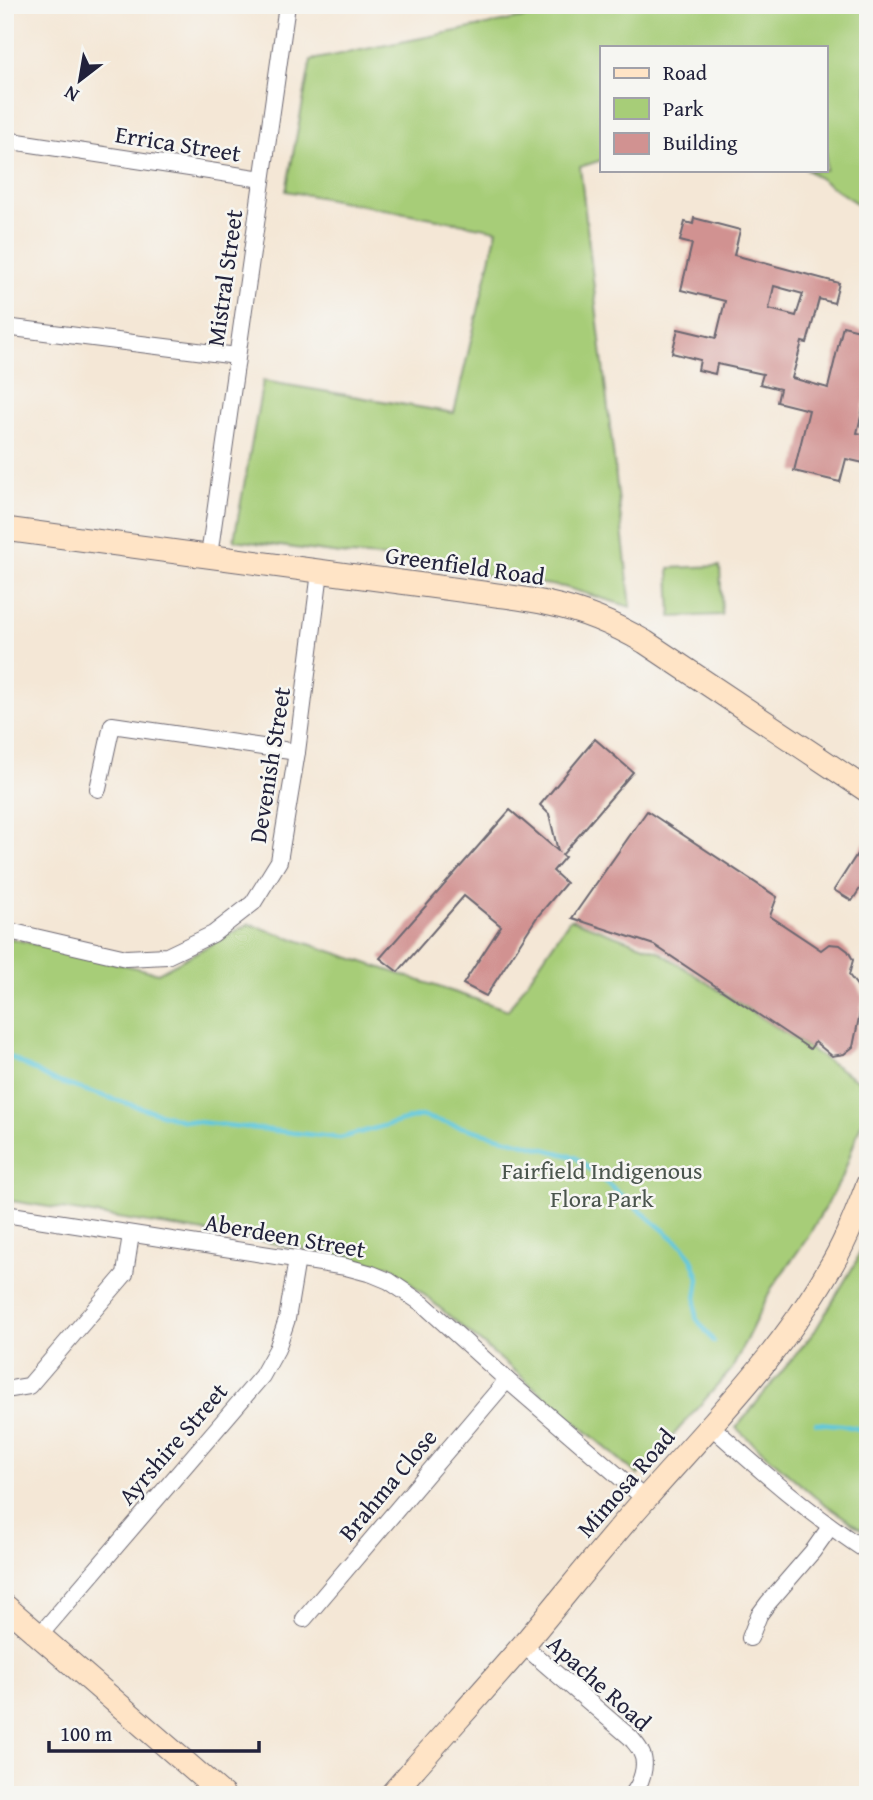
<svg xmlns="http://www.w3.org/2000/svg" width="873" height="1800" font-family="'Gentium Book Plus',serif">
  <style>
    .green { fill: #a7cd78; stroke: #64785a; stroke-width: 2 }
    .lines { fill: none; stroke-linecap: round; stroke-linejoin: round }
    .stream { stroke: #61c8dd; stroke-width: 4.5 }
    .building { fill: #d19291; fill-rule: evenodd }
    .street-casing { stroke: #6c6771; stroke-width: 18 }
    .secondary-casing { stroke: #6c6771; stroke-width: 25 }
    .street { stroke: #fff; stroke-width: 16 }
    .secondary { stroke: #ffe4c6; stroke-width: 23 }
    .labels { text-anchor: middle; stroke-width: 5; stroke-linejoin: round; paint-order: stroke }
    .street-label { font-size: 24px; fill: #22223b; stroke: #f6f6f2 }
    .park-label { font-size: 24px; fill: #4a554d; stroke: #f6f6f2 }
  </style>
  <rect width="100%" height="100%" fill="#f6f6f2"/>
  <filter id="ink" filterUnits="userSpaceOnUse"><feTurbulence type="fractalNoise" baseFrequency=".0143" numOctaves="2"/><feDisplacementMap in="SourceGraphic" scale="14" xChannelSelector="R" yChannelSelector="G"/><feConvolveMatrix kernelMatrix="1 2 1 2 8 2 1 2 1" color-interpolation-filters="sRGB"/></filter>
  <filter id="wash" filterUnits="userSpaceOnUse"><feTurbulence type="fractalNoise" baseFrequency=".00686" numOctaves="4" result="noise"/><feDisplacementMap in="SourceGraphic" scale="28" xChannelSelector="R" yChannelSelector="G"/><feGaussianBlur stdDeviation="1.57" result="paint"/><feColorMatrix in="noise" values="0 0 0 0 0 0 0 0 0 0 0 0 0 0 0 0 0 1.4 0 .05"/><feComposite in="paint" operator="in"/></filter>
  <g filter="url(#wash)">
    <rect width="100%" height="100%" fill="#f4e7d6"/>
    <g class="green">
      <path d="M587,5H868V211L807,170H826V47H602V160L580,167L631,607L564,587L437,568L402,558L348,555L234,540L263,381L454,413L497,230L286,191L311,60Z"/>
      <path d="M720,566L722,615L671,617L669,568Z"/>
      <path d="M570,919L658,951L868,1087V1103L842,1178L806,1240L771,1289L732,1369L638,1475L390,1266L255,1240L5,1200V937L158,973L249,924L508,1010Z"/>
      <path d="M868,1230V1534L815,1497L736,1428L815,1331L856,1262Z"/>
    </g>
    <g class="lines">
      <g class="stream">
        <path d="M5,1054L52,1080L181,1120L340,1138L420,1116L575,1157L683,1246L692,1259L699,1278L696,1299V1318L714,1342"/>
        <path d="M816,1423L841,1425L868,1431"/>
      </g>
    </g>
    <g id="blocks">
      <g class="building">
        <path d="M694,218L740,230L734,255L839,283L834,303L819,299L807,343L802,342L792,378L828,388L843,326L868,332V401L865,400L857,433L868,435V464L846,459L840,482L794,471L809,410L777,402L780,389L760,384L763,374L717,364L715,374L698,370L700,360L672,353L678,329L716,338L725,301L681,290L692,244L680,241L685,222L693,224ZM774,286L803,294L796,316L769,309Z"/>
        <path d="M595,739L633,772L562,855L565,857L553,871L566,883L537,917L486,996L463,984L501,926L464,896L398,972L380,958L510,810L558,851L549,814L540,805Z"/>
        <path d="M647,811L777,897L770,916L821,950L829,944L840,945L848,951L853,960L849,975L858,987L863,998L853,1047L844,1054L832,1056L815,1042L810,1049L654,945L572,918Z"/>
        <path d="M868,837V876L852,901L834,890Z"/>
      </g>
    </g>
  </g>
  <g filter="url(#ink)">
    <use href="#blocks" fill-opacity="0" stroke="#6c6771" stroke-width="2"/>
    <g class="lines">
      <defs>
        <g id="street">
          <path d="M5,140L262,179"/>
          <path d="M5,327L237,356"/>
          <path d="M209,556L287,5"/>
          <path d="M98,789L112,725L297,752"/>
          <path d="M5,930L126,958L167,956L213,934L253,903L279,861L297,752L320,572"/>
          <path d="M5,1214L346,1267L372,1274L389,1281L423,1304L507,1380L645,1499"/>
          <path d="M5,1390L29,1386L125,1274L131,1234"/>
          <path d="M711,1426C761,1471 811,1515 868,1552"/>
          <path d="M304,1619L507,1380"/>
          <path d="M39,1636L262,1376L277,1349L287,1319L297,1259"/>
          <path d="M750,1638L759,1615L768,1603L813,1551L830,1527"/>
          <path d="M523,1645L631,1738C634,1742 639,1747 641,1752C648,1765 641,1784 632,1795"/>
        </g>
        <g id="secondary">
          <path d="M5,529L490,594C510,597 530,599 550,604C583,611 616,625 645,642L868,791"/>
          <path d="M5,1606L223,1795"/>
          <path d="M391,1795C435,1744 480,1695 524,1644C565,1595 604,1545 646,1498C710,1425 779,1356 828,1271C845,1244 856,1214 868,1184"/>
        </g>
      </defs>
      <use href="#street" class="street-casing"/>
      <use href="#secondary" class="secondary-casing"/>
      <use href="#street" class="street"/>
      <use href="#secondary" class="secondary"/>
    </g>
  </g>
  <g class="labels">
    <g class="street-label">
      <text transform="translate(178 144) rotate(9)" y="8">Errica Street</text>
      <text transform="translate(225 278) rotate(-82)" y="8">Mistral Street</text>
      <text transform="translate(465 566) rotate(8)" y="8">Greenfield Road</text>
      <text transform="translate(270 765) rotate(-81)" y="8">Devenish Street</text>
      <text transform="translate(285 1236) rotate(10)" y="8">Aberdeen Street</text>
      <text transform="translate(173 1444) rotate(-49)" y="8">Ayrshire Street</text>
      <text transform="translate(626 1483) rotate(-49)" y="8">Mimosa Road</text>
      <text transform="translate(388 1485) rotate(-50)" y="8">Brahma Close</text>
      <text transform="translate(599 1683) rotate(42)" y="8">Apache Road</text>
    </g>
    <g class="park-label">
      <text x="602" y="1179">Fairfield Indigenous<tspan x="602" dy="28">Flora Park</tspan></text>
    </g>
  </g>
  <rect width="873" height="1800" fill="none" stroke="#f6f6f2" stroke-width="28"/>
  <rect x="600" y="46" width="228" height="126" fill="#f6f6f2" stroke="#a1a1a9" stroke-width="2"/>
  <rect x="614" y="68" width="35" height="10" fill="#ffe4c6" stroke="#a1a1a9" stroke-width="2"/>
  <text x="663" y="80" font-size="21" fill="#22223b">Road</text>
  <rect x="614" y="98" width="35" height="21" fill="#a7cd78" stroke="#a1a1a9" stroke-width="2"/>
  <text x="663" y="116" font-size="21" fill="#22223b">Park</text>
  <rect x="614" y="133" width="35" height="21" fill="#d19291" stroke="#a1a1a9" stroke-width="2"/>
  <text x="663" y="150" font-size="21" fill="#22223b">Building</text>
  <g transform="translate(80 80) rotate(211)" stroke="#f6f6f2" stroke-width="5" paint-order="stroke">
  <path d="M0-5L12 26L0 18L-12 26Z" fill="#22223b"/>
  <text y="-10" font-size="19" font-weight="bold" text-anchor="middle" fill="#22223b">N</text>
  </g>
  <path d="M49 1741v10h210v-10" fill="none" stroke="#22223b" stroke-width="3.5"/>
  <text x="60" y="1741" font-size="21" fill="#22223b" stroke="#f6f6f2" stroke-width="5" paint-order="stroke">100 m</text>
</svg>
